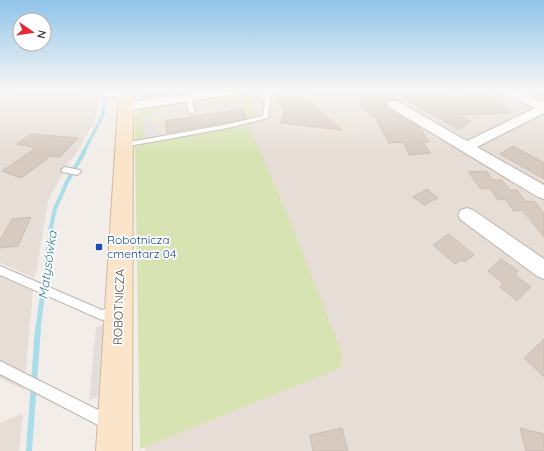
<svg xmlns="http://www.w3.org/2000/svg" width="544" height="451" font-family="Quicksand,sans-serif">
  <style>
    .residential { fill: #e6ded6 }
    .education { fill: #eadfd3 }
    .green { fill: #d8e3b4 }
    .parking { fill: #e1dedc }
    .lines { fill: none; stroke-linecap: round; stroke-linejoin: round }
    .stream-far3 { stroke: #a9ddea; stroke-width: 3 }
    .stream-far2 { stroke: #a9ddea; stroke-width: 4 }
    .stream-far1 { stroke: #a9ddea; stroke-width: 5 }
    .stream { stroke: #a9ddea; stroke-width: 6 }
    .building { fill: #d6cac1; stroke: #cdbdb2 }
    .lane-casing { stroke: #bdb3ab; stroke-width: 2 }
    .street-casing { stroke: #bdb3ab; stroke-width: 2 }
    .secondary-casing { stroke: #d1b99d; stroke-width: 2 }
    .lane { fill: #fff; fill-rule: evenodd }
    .street { fill: #fff; fill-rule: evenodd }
    .secondary { fill: #fae5ca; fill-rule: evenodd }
    .transit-dot { fill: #1a4fb4; stroke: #fff; stroke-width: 1.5 }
    .labels { text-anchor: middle; stroke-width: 3.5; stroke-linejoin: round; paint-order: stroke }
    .transit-label { font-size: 12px; fill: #164399; stroke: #fff; text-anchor: start }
    .street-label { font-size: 12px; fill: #453d37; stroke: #fff }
    .water-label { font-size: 13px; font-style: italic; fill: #337d91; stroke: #fff }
  </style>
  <rect width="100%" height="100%" fill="#f2ede8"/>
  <g class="residential">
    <path d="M18,90H79L99,97L94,122L77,152L67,165L48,201L35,278L0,263V105Z"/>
    <path d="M140,90H544V451H145Z"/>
    <path d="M0,275L33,290L24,390L0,378Z"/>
    <path d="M23,413L19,451H0V423Z"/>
  </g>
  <path class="education" d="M286,90H309L321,107L361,136L253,123L135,147V115L140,111L181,104Z"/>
  <g class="green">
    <path d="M251,94L256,119L244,122L237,105L206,102L193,105V103Z"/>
    <path d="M181,104L183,106L153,110V116L143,118L144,139L135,140V115C145,105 167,106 181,104Z"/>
    <path d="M248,125L289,218L342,353L341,368L140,449L135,147Z"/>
  </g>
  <g class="parking">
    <path d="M206,102L237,105L244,122L233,124L228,109L207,107L195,109L193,105Z"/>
    <path d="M183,106L185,112L154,116L155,137L144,139L143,118L153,116V110Z"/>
    <path d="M106,324L102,396L89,400L96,327Z"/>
  </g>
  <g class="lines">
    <path class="stream-far3" d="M83,153L103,115L105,90"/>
    <path class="stream-far2" d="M50,231L55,209L67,182L84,152"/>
    <path class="stream-far1" d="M38,329L51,230"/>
    <path class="stream" d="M29,451L38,328"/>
  </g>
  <g class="building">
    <path d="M355,90H420V98L469,95L464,90H487L511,113L458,115L471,122L458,129L399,96L403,103L397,100H389L386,103L388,108L419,127L429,142H423L430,153L410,155L403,142L389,143L375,117H372L368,110L365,111Z"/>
    <path d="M299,93L342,130L281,123L284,111L276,96Z"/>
    <path d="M243,109L245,119L167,133L165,121Z"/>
    <path d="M31,134L78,138L60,157L51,156L21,178L2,171L36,148L17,144Z"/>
    <path d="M513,146L544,163V179L500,154Z"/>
    <path d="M486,171L493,180H502L510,190H517L526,202L534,201L544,213V237L522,210L514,211L505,199L498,200L489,188L481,189L468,172Z"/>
    <path d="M427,189L438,198L424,205L413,197Z"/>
    <path d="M31,217L18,246L0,248V240L12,219Z"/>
    <path d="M449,234L474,255L465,262L461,260L455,264L433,245Z"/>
    <path d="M501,259L518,271L515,275L531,287L517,301L500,287L503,283L488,271Z"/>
    <path d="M544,339V377L524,358Z"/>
    <path d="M342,428L348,451H313L310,435Z"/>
    <path d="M520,428L544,434V451H526Z"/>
  </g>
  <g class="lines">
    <defs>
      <g id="lane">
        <path d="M83,90L126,93L129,95L126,97L99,96Z"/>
        <path d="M263,90H269L271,94L268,118L223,129L124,147L120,145L124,143L223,125L263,116L265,94Z"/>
        <path d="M188,96L191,98L195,113L194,114L189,113L185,98Z"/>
        <path d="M65,167L80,170L81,172L77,175L62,172L61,170Z"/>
        <path d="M0,266L102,310L115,307L119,308L121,312L119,316L102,320L0,275Z"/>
        <path d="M0,361L102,412L110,411L115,413L117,418L115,423L101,426L96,424L0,374Z"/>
      </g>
      <g id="street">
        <path d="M217,90H248L242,93L126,111L122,110L120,107L122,104L126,103Z"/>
        <path d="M500,90H516L544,102V113L477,147L544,185V199L538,197L389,107L387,104L389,101H397L467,141L535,108L502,92Z"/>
        <path d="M467,208L473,210L544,259V279L537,276L461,220L458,215L461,210Z"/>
      </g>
      <path id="secondary" d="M119,90H133L132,451H96Z"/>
    </defs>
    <use href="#lane" class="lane-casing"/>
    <use href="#street" class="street-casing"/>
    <use href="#secondary" class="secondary-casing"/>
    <use href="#lane" class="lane"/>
    <use href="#street" class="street"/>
    <use href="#secondary" class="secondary"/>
  </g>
  <linearGradient id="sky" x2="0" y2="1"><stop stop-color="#8fc4e9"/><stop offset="0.59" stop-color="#f9f7f5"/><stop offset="1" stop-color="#f9f7f5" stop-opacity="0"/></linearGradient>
  <rect width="544" height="153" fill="url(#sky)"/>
  <rect class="transit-dot" x="95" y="243" width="8" height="8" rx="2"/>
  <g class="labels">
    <g class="transit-label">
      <text x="107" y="244">Robotnicza<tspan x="107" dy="14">cmentarz 04</tspan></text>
    </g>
    <g class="street-label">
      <text transform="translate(119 307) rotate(-88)" y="4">ROBOTNICZA</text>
    </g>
    <g class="water-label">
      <text transform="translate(47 265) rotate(-82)" y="5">Matysówka</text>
    </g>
  </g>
  <g transform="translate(32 32) rotate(103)"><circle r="19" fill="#ffffff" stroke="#b5b1af"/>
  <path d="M0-3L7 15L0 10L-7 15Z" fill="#e82a34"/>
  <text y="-6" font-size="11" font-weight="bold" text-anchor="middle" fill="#453d37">N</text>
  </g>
</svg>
